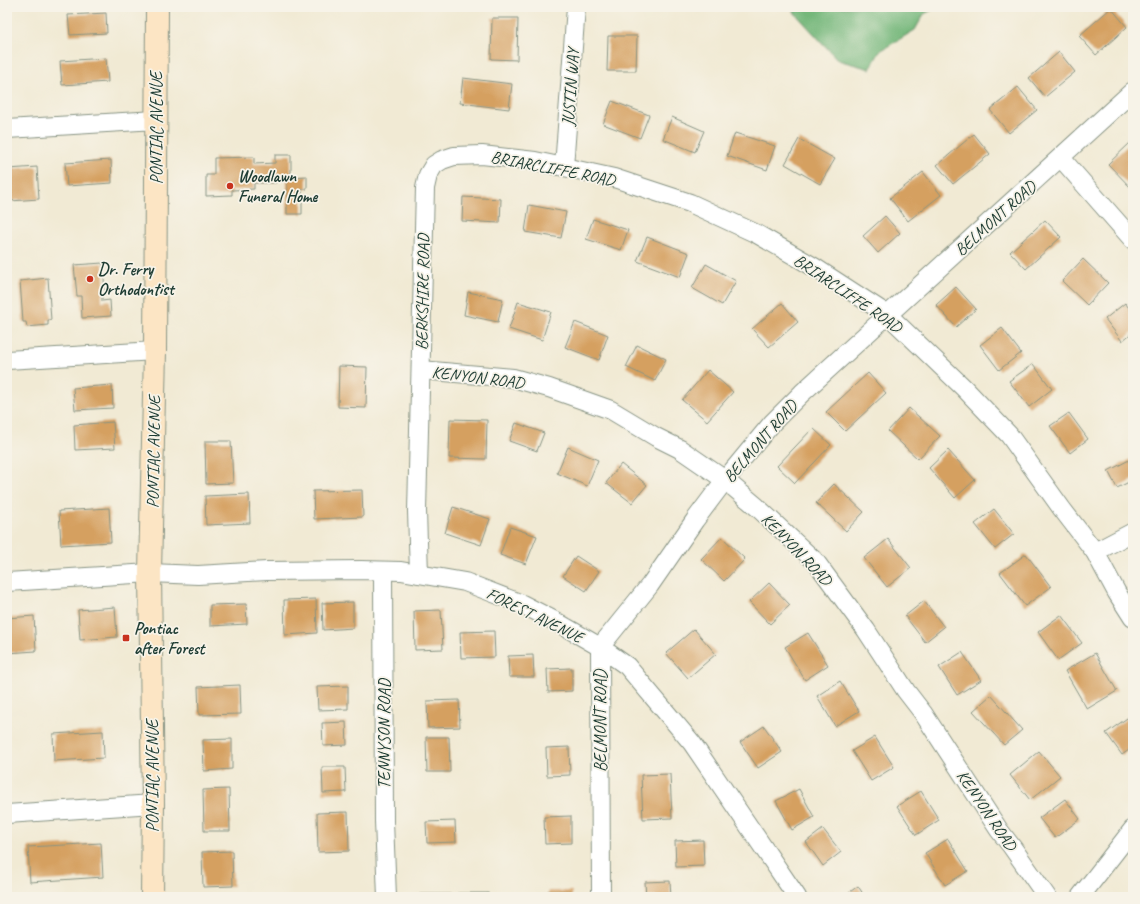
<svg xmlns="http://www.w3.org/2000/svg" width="1140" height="904" font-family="Caveat,sans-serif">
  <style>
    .forest { fill: #74b77a; stroke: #4a7a57 }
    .building { fill: #d5a060 }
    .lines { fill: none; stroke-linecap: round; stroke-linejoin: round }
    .street-casing { stroke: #889484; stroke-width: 20 }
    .secondary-casing { stroke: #889484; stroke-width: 24 }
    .street { stroke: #fff; stroke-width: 18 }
    .secondary { stroke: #fce5c4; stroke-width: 22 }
    .poi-dot { fill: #c8321e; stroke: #f7f3e8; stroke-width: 1.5 }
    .labels { text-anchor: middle; stroke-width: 3.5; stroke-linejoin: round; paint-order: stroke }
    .street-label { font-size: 17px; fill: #1f3d34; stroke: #f7f3e8 }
    .poi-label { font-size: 17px; font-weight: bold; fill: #1f3d34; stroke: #f7f3e8; text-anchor: start }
  </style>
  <rect width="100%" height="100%" fill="#f7f3e8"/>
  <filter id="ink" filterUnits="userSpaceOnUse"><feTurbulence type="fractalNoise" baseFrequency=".025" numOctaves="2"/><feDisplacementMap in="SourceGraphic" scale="8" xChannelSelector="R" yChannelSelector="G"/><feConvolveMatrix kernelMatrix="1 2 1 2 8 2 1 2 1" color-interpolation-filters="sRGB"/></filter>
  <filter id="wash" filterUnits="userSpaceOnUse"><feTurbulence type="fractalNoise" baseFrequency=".012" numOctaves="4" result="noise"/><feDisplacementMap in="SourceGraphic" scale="16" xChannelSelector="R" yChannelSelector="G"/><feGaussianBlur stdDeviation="0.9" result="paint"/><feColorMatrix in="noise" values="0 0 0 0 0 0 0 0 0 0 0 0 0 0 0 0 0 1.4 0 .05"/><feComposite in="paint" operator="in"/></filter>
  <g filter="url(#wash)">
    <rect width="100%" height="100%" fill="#f1ead4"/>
    <path class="forest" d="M795,7H938L924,14L915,30L880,51L870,69L838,60L793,11Z"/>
    <g id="blocks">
      <g class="building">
        <path d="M610,7H636V10L611,11Z"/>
        <path d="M1111,8L1127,27L1096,55L1079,36Z"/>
        <path d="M106,13L107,33L70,35L68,15Z"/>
        <path d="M492,18H518L517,60L491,59Z"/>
        <path d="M608,36H637L636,71H607Z"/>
        <path d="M1059,52L1075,72L1045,97L1029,78Z"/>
        <path d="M106,58L108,82L62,85L60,61Z"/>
        <path d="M463,78L512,84L509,109L460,103Z"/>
        <path d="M1018,87L1037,110L1009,133L990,110Z"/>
        <path d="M612,101L649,115L640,138L603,124Z"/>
        <path d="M672,117L704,131L695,152L663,139Z"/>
        <path d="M735,133L775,146L767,170L727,156Z"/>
        <path d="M974,134L990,154L953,184L937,165Z"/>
        <path d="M799,139L835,159L820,184L785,164Z"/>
        <path d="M1131,142L1133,144V190L1108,164Z"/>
        <path d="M275,155H291V177L307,176V189H302V214H287V179H275L276,183H254V189L232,190V195L206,196V175H214V158L254,157V164L275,163Z"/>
        <path d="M111,160L112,183L67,186L65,163Z"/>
        <path d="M37,167L39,199L10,201L8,169Z"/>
        <path d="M923,172L941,195L908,221L890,198Z"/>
        <path d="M463,197L501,199L500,223L462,221Z"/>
        <path d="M529,205L566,212L561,238L525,232Z"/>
        <path d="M885,216L900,233L878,253L863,236Z"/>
        <path d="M593,219L628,230L621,250L586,239Z"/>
        <path d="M1045,220L1061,237L1026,269L1010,252Z"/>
        <path d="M647,237L689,253L680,277L637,261Z"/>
        <path d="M1083,259L1108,283L1087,305L1062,281Z"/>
        <path d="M103,263L105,294H102V301L110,300L111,316L82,318L81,296H77L74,265Z"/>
        <path d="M706,264L736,281L722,305L692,288Z"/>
        <path d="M48,278L51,320H48V325L27,327L26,322H23L20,281Z"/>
        <path d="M956,287L976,309L956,327L936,305Z"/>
        <path d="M468,292L503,299L498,322L464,315Z"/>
        <path d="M518,302L551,312L542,340L509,329Z"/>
        <path d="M782,303L798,322L769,347L752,329Z"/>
        <path d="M1125,303L1133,313V332L1122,341L1105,319Z"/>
        <path d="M575,322L608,335L599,360L565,347Z"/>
        <path d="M1002,328L1021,353L999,370L980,345Z"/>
        <path d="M637,345L666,359L655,381L626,367Z"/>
        <path d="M1033,364L1052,389L1029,407L1009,381Z"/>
        <path d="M339,366L367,367L366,408L338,407Z"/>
        <path d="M708,370L733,392L707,421L682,400Z"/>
        <path d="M868,373L886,393L845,431L826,412Z"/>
        <path d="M112,385L113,408L75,410L73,388Z"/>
        <path d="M909,408L940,436L918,459L888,431Z"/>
        <path d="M1069,413L1088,439L1070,453L1050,426Z"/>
        <path d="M450,419L487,420L486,459L449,458Z"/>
        <path d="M113,422L115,448L75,450L74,425Z"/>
        <path d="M516,423L544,433L537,451L509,441Z"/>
        <path d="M813,428L831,445L795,483L777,466Z"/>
        <path d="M205,441H231L233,483L206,484Z"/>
        <path d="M568,447L598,460L587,486L557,473Z"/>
        <path d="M948,450L975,480L955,498L929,468Z"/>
        <path d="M1133,458V480L1117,488L1108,471Z"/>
        <path d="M621,464L647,485L632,503L606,483Z"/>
        <path d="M834,484L864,512L846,531L816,503Z"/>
        <path d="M362,490L363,517L314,519L313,491Z"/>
        <path d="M249,494L250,523L206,525L205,496Z"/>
        <path d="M453,507L490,519L481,545L445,533Z"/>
        <path d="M109,508L111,542L61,545L59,511Z"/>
        <path d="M994,509L1014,534L995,549L975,524Z"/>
        <path d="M510,527L537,536L526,564L500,555Z"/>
        <path d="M722,537L745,559L724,581L701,559Z"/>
        <path d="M888,539L911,568L887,587L864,558Z"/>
        <path d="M1026,554L1051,587L1025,606L1000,573Z"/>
        <path d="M576,556L599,571L586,591L563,576Z"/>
        <path d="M769,583L790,605L770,624L749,602Z"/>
        <path d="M316,599L317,633L285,635L284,600Z"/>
        <path d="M924,601L944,627L925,642L905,616Z"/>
        <path d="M353,602V628L323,630L322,603Z"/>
        <path d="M246,604L247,624L210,626V605Z"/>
        <path d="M115,607L117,637L80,640L78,610Z"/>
        <path d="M441,610L443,649L415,650L414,611Z"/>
        <path d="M1061,615L1082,643L1058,660L1038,632Z"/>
        <path d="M34,616L36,651L7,653V618Z"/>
        <path d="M694,629L716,654L688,678L666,653Z"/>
        <path d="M494,631L495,657L461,658L460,632Z"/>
        <path d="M808,633L828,665L805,680L785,647Z"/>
        <path d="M962,652L981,680L957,695L939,667Z"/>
        <path d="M1095,653L1117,691L1087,709L1065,671Z"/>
        <path d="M533,655L534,677H509L508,656Z"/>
        <path d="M572,668V691L548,692L547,669Z"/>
        <path d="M840,681L859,711L835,726L817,696Z"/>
        <path d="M240,685L241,714L199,715L198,687Z"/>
        <path d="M348,686V709L318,710L317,687Z"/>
        <path d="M991,695L1022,730L1004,745L973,711Z"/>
        <path d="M459,700L460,727L428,728L427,701Z"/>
        <path d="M1130,716L1133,721V747L1122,755L1106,733Z"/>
        <path d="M346,722L347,745L323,746L322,723Z"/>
        <path d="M764,726L782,752L758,768L740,742Z"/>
        <path d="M103,731L104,758L54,761L53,734Z"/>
        <path d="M426,737H449L450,772H427Z"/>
        <path d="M875,737L894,767L871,781L852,751Z"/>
        <path d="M232,739V769L204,771L203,740Z"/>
        <path d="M569,747L570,775L547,776L546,748Z"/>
        <path d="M1039,751L1060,776L1030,800L1010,775Z"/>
        <path d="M322,767H345L346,792L323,793Z"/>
        <path d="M670,774L672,818L643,819L641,775Z"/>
        <path d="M229,789L230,831H204L203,790Z"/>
        <path d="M799,789L814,817L792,830L776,801Z"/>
        <path d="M921,791L939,820L916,835L897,806Z"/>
        <path d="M1065,799L1080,819L1055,838L1039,818Z"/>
        <path d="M348,812L349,851L318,852L317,813Z"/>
        <path d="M571,816V843L545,844L544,817Z"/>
        <path d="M455,821L456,842L427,843L426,822Z"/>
        <path d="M823,829L841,852L823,866L806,842Z"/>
        <path d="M948,839L968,871L945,885L925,853Z"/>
        <path d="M703,840L704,866L676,867L675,841Z"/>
        <path d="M101,843L103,877L30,882L28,847Z"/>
        <path d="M232,851L233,886L203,887L202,852Z"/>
        <path d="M670,881L671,897H646L645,882Z"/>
        <path d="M858,886L865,897H843Z"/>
        <rect x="548" y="891" width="24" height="6"/>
        <rect x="458" y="893" width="30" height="4"/>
        <rect x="420" y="894" width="30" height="3"/>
      </g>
    </g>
  </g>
  <g filter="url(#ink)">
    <use href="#blocks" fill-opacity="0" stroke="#889484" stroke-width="1"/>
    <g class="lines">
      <defs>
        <g id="street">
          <path d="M7,129L156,120"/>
          <path d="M1061,158L1133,240"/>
          <path d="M564,167L576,7"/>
          <path d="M7,360L155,351"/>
          <path d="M421,370L513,378L549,388L611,410L656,437L680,449L725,480L757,507L816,562L866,630L906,691L923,713L999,830L1012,847L1047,897"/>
          <path d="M1095,552L1133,532"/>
          <path d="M383,571L384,821L387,897"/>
          <path d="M419,574L417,511L425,188L428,175L434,165L442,160L454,156L482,155L535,161L564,167L614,178L690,203L757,234L814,267L888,315L964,388L1009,435L1062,509L1095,552L1117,593L1133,618"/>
          <path d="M7,582L150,573L198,575L267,571L361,570L401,571L465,582L522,604L555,621L600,647L627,666L692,743L797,897"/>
          <path d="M7,814L153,804"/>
          <path d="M601,897L600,647L650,585L695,520L725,480L773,422L802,393L1133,91"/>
          <path d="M1080,897L1133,829"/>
        </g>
        <path id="secondary" d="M152,897L153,804L150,573L155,351L157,7"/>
      </defs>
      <use href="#street" class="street-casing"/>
      <use href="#secondary" class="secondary-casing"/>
      <use href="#street" class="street"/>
      <use href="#secondary" class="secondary"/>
    </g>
  </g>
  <g class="poi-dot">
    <circle cx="230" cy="186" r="4"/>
    <circle cx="90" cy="279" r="4"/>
    <rect x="122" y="634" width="8" height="8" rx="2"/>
  </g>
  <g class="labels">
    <g class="street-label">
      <text transform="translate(570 87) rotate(-86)" y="6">JUSTIN WAY</text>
      <text transform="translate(156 128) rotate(-90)" y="6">PONTIAC AVENUE</text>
      <text transform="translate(553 168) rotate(11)" y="6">BRIARCLIFFE ROAD</text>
      <text transform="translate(995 218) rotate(-42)" y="6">BELMONT ROAD</text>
      <text transform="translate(422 292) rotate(-89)" y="6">BERKSHIRE ROAD</text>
      <text transform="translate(848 293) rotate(34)" y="6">BRIARCLIFFE ROAD</text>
      <text transform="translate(478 377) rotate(7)" y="6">KENYON ROAD</text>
      <text transform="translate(760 441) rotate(-49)" y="6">BELMONT ROAD</text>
      <text transform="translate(153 452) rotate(-89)" y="6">PONTIAC AVENUE</text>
      <text transform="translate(797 549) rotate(46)" y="6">KENYON ROAD</text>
      <text transform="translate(535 615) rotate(26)" y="6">FOREST AVENUE</text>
      <text transform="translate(600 721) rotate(-90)" y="6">BELMONT ROAD</text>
      <text transform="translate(384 734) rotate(-90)" y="6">TENNYSON ROAD</text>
      <text transform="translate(152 776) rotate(-90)" y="6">PONTIAC AVENUE</text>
      <text transform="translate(987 810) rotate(56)" y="6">KENYON ROAD</text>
    </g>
    <g class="poi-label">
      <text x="238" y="182">Woodlawn<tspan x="238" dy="20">Funeral Home</tspan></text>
      <text x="98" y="275">Dr. Ferry<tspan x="98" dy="20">Orthodontist</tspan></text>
      <text x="134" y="634">Pontiac<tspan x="134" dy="20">after Forest</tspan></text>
    </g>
  </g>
  <rect width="1140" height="904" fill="none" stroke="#f7f3e8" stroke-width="24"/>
</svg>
